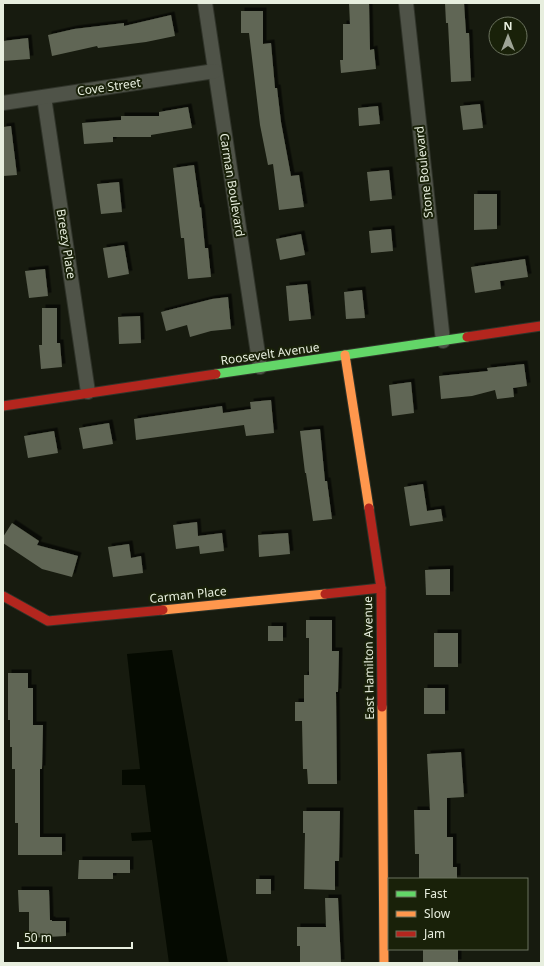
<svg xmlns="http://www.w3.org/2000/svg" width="544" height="966" font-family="'Noto Sans',sans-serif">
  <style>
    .water { fill: #050a01 }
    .building { fill: #606655; filter: url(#shadow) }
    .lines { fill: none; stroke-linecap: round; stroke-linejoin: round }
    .street-casing { stroke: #30342a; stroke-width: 16 }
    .fast-casing { stroke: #30342a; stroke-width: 11 }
    .slow-casing { stroke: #30342a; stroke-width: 11 }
    .jam-casing { stroke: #30342a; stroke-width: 11 }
    .street { stroke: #4f5348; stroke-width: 14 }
    .fast { stroke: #63d668; stroke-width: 9 }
    .slow { stroke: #ff974d; stroke-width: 9 }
    .jam { stroke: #b3261e; stroke-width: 9 }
    .labels { text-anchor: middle; stroke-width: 4; stroke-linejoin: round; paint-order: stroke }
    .street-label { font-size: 12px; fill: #e7eede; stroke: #192109 }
  </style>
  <defs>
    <filter id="shadow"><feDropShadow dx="3.5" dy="-3.5" stdDeviation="0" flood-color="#0009"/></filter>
  </defs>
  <rect width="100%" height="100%" fill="#171b0f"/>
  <path class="water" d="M172,650L228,963H169L152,840L132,841L131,833L151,832L145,785H122V770L140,769L127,654Z"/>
  <g class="building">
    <path d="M349,3H369L370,50L374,49L376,69L341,73L340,60H343V24H350Z"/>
    <path d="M445,3H464L466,33H469L471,81L451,82L448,23H446Z"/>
    <path d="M241,11H263V44L271,43L275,88H277L281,122L291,176L299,175L304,207L279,210L273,164L268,165L260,125L249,33H241Z"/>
    <path d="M171,15L175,36L146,42L98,48L97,46L52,56L48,35L74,29L124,23V26Z"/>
    <path d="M28,38L30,59L3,61V41Z"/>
    <path d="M480,104L483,128L463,130L460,106Z"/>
    <path d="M378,106L380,124L359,126L358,108Z"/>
    <path d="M188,107L192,128L151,135V137H113V142L84,144L82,123L121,120V116H159V112Z"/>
    <path d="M11,126L17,175L3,176V127Z"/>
    <path d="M194,165L200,208L201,207L205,248H208L211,277L188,279L184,238H181L173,168Z"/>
    <path d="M389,170L392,199L370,201L367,172Z"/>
    <path d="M119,182L122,212L101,214L97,184Z"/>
    <path d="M474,194H497V229L474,230Z"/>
    <path d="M391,229L393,251L371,253L369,231Z"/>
    <path d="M301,234L305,255L280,260L276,239Z"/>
    <path d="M124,245L129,274L108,278L103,248Z"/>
    <path d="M525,259L528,277L500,281L501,289L475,293L471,267Z"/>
    <path d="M45,269L48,296L29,298L25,271Z"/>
    <path d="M307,284L311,319L289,321L286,286Z"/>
    <path d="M362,290L365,318L346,319L344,292Z"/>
    <path d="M228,297L231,329L211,331L190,337L187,325L166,331L161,312L212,299Z"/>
    <path d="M42,308H57V343H60L62,367L41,369L39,345H42Z"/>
    <path d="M140,316L141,343L119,344L118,317Z"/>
    <path d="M524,364L527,386L513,388L514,397L497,399L495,390L472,396L441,399L439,376L488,371L487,368Z"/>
    <path d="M411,382L414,413L392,416L389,385Z"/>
    <path d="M271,400L274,433L246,436L244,425L136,440L134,419L222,406L223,413L251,409L250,402Z"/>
    <path d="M109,423L113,444L83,449L79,428Z"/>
    <path d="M320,429L325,481H327L332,519L313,521L306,473H305L300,431Z"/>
    <path d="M54,431L58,453L28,458L24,436Z"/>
    <path d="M423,484L427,511L441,509L443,521L410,526L404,487Z"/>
    <path d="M197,522L198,536L222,533L224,551L200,554L199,546L176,549L173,525Z"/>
    <path d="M12,523L39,541L37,545L78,556L72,577L42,569L3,543V537Z"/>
    <path d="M288,533L290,554L259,557L258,535Z"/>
    <path d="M129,544L131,558L141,556L143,573L113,577L108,547Z"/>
    <path d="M450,569V595H426L425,570Z"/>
    <path d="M306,620H332V651H339L338,692H336L337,784H308L307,769H303L302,721H295V702H304V675H309V638H306Z"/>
    <rect x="268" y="626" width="15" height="15"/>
    <rect x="434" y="633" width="24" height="34"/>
    <path d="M8,673H28V688H33V725H43L42,769H40V837H62V855H18V823H15V769H12V747H10V720H8Z"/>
    <rect x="424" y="688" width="21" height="26"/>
    <path d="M461,752L464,797L447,798V837H453V867H457V879H419V854H415L414,810H430L427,754Z"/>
    <path d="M303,811H340L339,861H335V890L304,889L305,833H303Z"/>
    <path d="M79,860H130V873H113V879H78Z"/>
    <rect x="256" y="879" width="15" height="15"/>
    <path d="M18,890H49L50,920H52V921H66V936L29,938V912H19Z"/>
    <path d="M325,898H338L341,963H300V946H297V927H326Z"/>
    <rect x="423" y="949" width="35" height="14"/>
  </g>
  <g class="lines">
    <defs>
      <g id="street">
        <path d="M205,3L260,367"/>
        <path d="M406,3L443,341"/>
        <path d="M44,97L88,392"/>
        <path d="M3,103L215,71"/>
      </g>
      <path id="fast" d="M216,374L467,337"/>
      <g id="slow">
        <path d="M345,355L369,508"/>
        <path d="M163,610L325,594"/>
        <path d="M382,707L384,963"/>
      </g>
      <g id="jam">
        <path d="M467,337L541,326"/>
        <path d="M3,406L216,374"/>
        <path d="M369,508L381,588L382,707"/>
        <path d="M325,594L381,588"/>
        <path d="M3,596L48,621L163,610"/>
      </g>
    </defs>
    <use href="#street" class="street-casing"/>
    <use href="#fast" class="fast-casing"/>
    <use href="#slow" class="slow-casing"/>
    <use href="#jam" class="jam-casing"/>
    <use href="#street" class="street"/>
    <use href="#fast" class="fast"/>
    <use href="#slow" class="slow"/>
    <use href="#jam" class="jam"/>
  </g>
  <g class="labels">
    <g class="street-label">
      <text transform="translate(109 87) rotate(-8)" y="4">Cove Street</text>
      <text transform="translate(424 172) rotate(-96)" y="4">Stone Boulevard</text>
      <text transform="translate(232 185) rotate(81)" y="4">Carman Boulevard</text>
      <text transform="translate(66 244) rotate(81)" y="4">Breezy Place</text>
      <text transform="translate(270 354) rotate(-8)" y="4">Roosevelt Avenue</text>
      <text transform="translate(188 595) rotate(-6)" y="4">Carman Place</text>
      <text transform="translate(369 658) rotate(-91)" y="4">East Hamilton Avenue</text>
    </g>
  </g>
  <rect width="544" height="966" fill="none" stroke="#e7eede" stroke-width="8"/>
  <rect x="388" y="878" width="140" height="72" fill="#192109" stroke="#6b735e"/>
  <rect x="396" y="891" width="20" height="6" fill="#63d668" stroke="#6b735e"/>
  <text x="424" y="898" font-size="12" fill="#e7eede">Fast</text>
  <rect x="396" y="911" width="20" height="6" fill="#ff974d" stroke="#6b735e"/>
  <text x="424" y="918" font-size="12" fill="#e7eede">Slow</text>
  <rect x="396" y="931" width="20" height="6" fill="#b3261e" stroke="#6b735e"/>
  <text x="424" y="938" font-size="12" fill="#e7eede">Jam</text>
  <g transform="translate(508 36)"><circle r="19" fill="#192109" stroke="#6b735e"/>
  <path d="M0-3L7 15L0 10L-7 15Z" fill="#9ea496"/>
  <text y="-6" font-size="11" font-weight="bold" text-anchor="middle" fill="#e7eede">N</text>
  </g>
  <path d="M18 942v6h114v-6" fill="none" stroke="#e7eede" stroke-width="2"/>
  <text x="24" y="942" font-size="12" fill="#e7eede" stroke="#192109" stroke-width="3" paint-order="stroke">50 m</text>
</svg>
